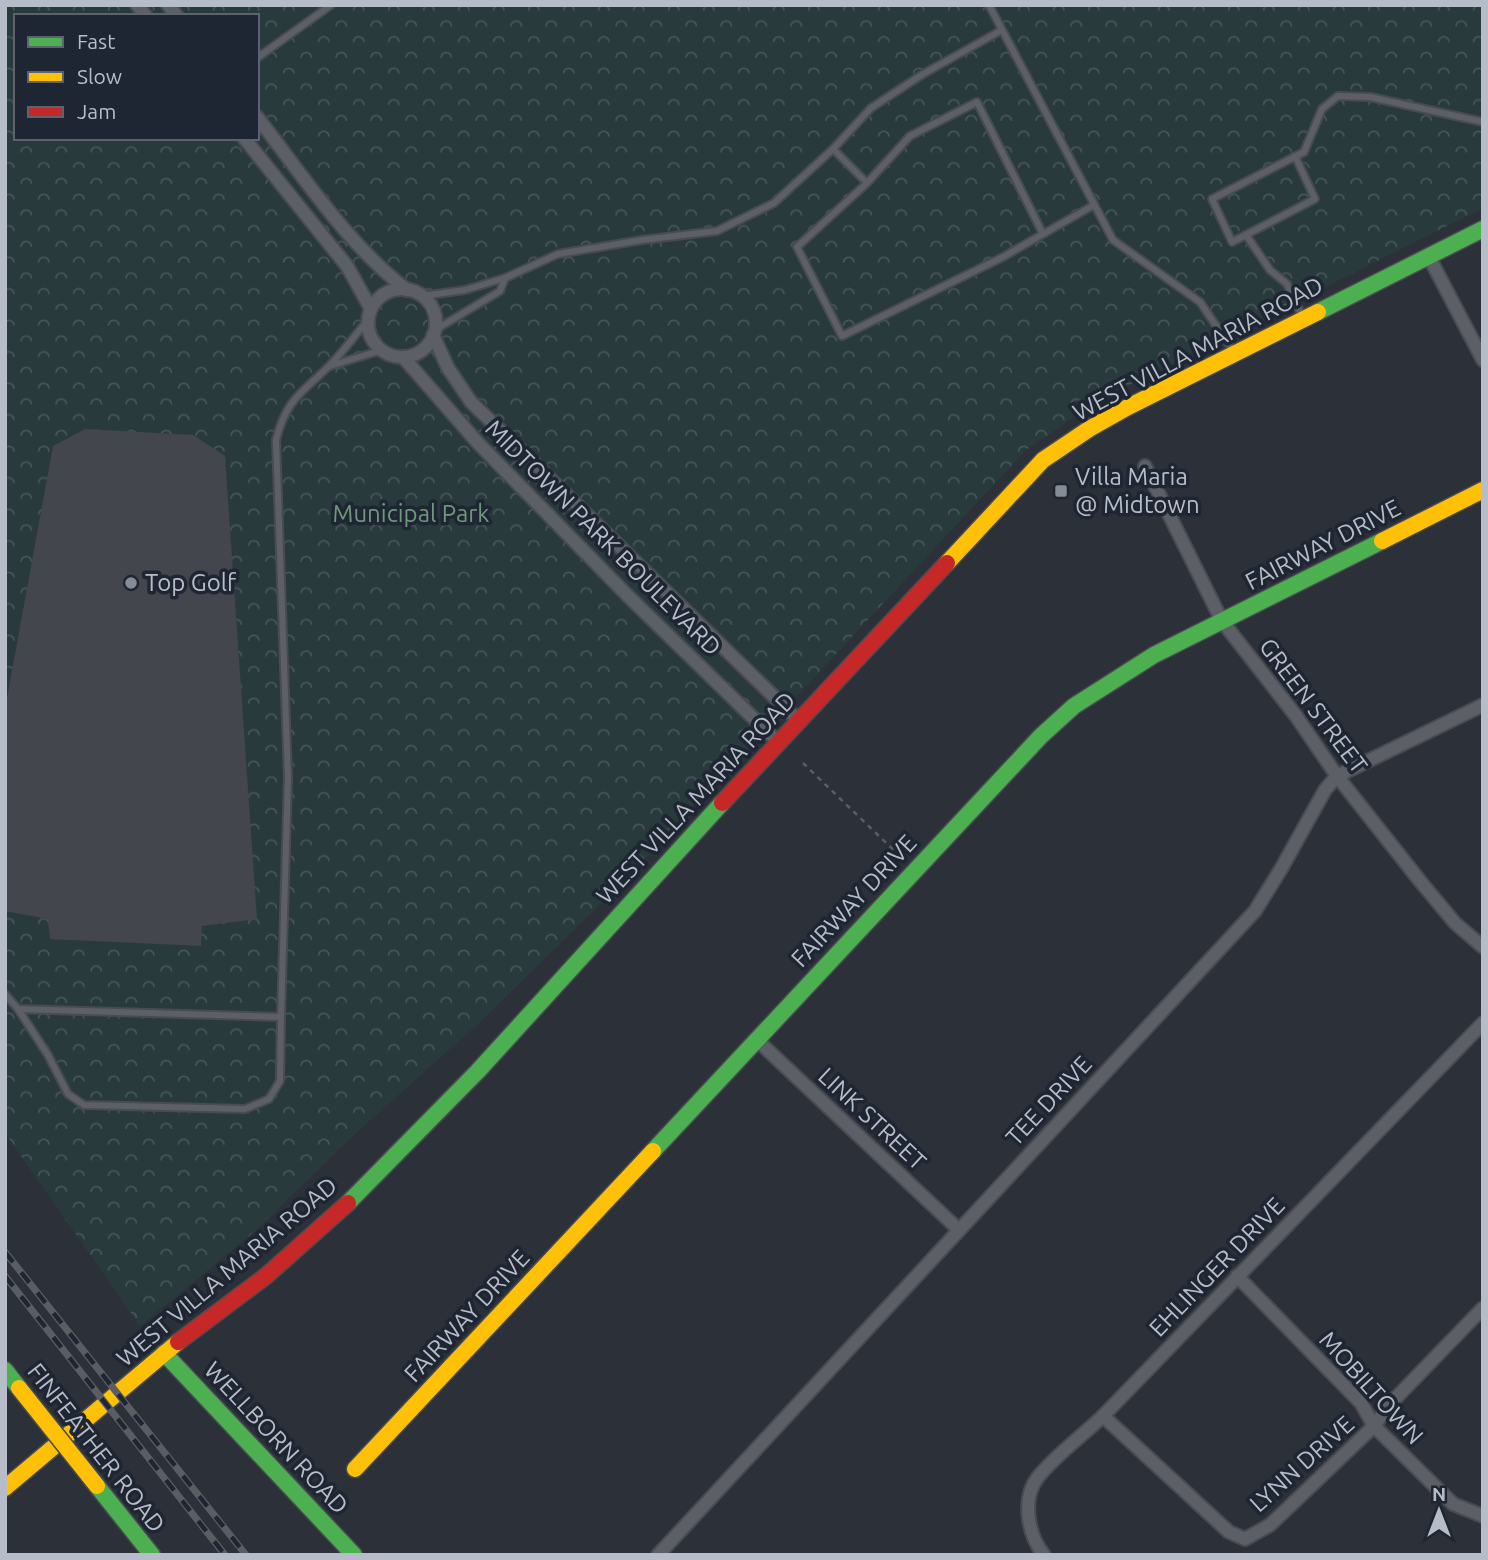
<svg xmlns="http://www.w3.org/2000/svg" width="1488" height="1560" font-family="Ubuntu,sans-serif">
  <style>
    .park { fill: url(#park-crowns); fill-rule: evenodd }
    .building { fill: #43464d }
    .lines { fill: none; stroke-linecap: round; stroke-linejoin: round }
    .lane-casing { stroke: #484b51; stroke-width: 10 }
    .street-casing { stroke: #484b51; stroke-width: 16 }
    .fast-casing { stroke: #484b51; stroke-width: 19 }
    .slow-casing { stroke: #484b51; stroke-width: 19 }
    .jam-casing { stroke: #484b51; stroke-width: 19 }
    .path { stroke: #595e63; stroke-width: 2.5; stroke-dasharray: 5 5; stroke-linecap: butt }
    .lane { stroke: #5c5f66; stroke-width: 6 }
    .street { stroke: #5c5f66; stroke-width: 12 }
    .fast { stroke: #4caf50; stroke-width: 16 }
    .slow { stroke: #ffc107; stroke-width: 16 }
    .jam { stroke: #c62828; stroke-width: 16 }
    .rail-casing { stroke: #5a5e64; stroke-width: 7 }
    .rail { stroke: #1f2633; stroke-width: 4.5; stroke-dasharray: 13; stroke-linecap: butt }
    .slow-bridge-casing { stroke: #484b51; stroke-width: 19; stroke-linecap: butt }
    .slow-bridge { stroke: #ffc107; stroke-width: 16 }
    .poi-dot { fill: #868c96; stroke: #1f2633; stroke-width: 2.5 }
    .labels { text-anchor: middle; stroke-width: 7; stroke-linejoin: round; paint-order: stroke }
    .street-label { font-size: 24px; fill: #b7bdc8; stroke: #1f2633 }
    .poi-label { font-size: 24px; fill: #b7bdc8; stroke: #1f2633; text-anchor: start }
    .park-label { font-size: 24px; fill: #70977b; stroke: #1f2633 }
  </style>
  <defs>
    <pattern id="park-crowns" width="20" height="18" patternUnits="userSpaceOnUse" patternTransform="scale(1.75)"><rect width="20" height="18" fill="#293a3d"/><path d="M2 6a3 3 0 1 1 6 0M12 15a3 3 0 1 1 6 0" fill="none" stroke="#465558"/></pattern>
  </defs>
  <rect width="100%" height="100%" fill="#2c3038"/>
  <path class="park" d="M5,5H1483V208L1096,402L1026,450L632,873L479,1023L357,1132L255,1231L140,1326L5,1133ZM16,16H257V138H16Z"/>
  <path class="building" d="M85,429L193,435L225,456L257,919L202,926L201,946L50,939L48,919L5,911V709L53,446Z"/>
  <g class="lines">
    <defs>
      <g id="lane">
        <path d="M989,5L1113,240L1200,302L1234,352"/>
        <path d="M257,58L331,5"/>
        <path d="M833,149L867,183L910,136L977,102L1043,234L1003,257L842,336L797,247L867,183"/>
        <path d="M1295,156L1315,199L1232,242L1212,199L1304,152L1322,109L1338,96L1370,97L1483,122"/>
        <path d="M1043,234L1094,205"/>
        <path d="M1246,235L1270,270L1287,284L1303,318"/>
        <path d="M422,296L465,290L505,278L558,254L642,240L717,231L774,203L833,149L871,108L923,74L1002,30"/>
        <path d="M435,330L500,291L505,278"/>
        <path d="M330,366L382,350"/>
        <path d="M5,994L18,1009"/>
        <path d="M281,1017L280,1081L269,1099L245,1109L84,1105L68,1094L48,1055L18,1009L281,1017L288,778L276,440C287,398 301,394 329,366C343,352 355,335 368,320"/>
      </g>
      <g id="street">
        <path d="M137,5L146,16"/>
        <path d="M168,5L177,16"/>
        <path d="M257,117C304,177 346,243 407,290"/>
        <path d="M244,138L347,266L371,309"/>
        <path d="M1428,255L1483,360"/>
        <circle cx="402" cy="323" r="34"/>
        <path d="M433,335L448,368L471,402L799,721"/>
        <path d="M403,357L478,443L627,595L779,743"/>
        <path d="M1145,466L1222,621L1296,716L1337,776L1420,881L1455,923L1483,947"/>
        <path d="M756,1039L958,1229"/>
        <path d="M1237,1276L1361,1403L1374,1426L1453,1504L1483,1516"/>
        <path d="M1103,1416L1229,1532L1245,1539L1270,1525L1374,1426L1390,1404L1483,1308"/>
        <path d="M658,1555L1255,911L1281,869L1325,790L1337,776L1483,705"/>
        <path d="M1044,1555C1028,1535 1021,1499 1038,1477C1056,1455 1082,1436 1103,1416L1483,1023"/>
      </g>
      <g id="fast">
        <path d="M1318,312L1483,229"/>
        <path d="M653,1151L1041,736L1074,706L1154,655L1382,541"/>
        <path d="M348,1203L478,1071L722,803"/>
        <path d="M164,1353L354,1555"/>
        <path d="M5,1370L19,1388"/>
        <path d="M97,1486L152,1555"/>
      </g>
      <g id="slow">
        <path d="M1382,541L1483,490"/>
        <path d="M947,563L1043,460L1089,429L1128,407L1318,312"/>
        <path d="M355,1469L653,1151"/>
        <path d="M5,1488L178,1342"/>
      </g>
      <g id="jam">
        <path d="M722,803L947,563"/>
        <path d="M178,1342L266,1276L348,1203"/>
      </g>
    </defs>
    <use href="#lane" class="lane-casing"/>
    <use href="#street" class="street-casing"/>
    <use href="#fast" class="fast-casing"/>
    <use href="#slow" class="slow-casing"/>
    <use href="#jam" class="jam-casing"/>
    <path class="path" d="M803,763L904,860"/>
    <use href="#lane" class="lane"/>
    <use href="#street" class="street"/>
    <use href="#fast" class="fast"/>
    <use href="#slow" class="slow"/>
    <use href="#jam" class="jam"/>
    <defs>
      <g id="rail">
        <path d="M5,1252L246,1555"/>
        <path d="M5,1276L225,1555"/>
      </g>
    </defs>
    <use href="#rail" class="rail-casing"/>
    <use href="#rail" class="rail"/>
    <defs>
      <path id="slow-bridge" d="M19,1388L97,1486"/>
    </defs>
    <use href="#slow-bridge" class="slow-bridge-casing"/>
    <use href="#slow-bridge" class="slow-bridge"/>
  </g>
  <g class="poi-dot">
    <rect x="1054" y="484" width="14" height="14" rx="3.5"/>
    <circle cx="131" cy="583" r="7"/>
  </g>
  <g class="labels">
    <g class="street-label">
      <text transform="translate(1198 349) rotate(-28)" y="8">WEST VILLA MARIA ROAD</text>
      <text transform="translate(603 538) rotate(45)" y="8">MIDTOWN PARK BOULEVARD</text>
      <text transform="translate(1323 545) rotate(-27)" y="8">FAIRWAY DRIVE</text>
      <text transform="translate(1313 706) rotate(53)" y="8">GREEN STREET</text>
      <text transform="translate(696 798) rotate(-47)" y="8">WEST VILLA MARIA ROAD</text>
      <text transform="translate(854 901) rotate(-47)" y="8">FAIRWAY DRIVE</text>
      <text transform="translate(1049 1101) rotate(-47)" y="8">TEE DRIVE</text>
      <text transform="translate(872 1119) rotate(43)" y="8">LINK STREET</text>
      <text transform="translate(1217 1267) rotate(-46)" y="8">EHLINGER DRIVE</text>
      <text transform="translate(227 1272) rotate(-40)" y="8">WEST VILLA MARIA ROAD</text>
      <text transform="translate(467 1316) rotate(-47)" y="8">FAIRWAY DRIVE</text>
      <text transform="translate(1371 1388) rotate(48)" y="8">MOBILTOWN</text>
      <text transform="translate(276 1438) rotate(47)" y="8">WELLBORN ROAD</text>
      <text transform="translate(96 1448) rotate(52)" y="8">FINFEATHER ROAD</text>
      <text transform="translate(1302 1464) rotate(-42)" y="8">LYNN DRIVE</text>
    </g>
    <g class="poi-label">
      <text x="1075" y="485">Villa Maria<tspan x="1075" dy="28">@ Midtown</tspan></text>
      <text x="145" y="591">Top Golf</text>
    </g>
    <g class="park-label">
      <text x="411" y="522">Municipal Park</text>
    </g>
  </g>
  <rect width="1488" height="1560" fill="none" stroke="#b7bdc8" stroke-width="14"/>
  <rect x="14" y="14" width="245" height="126" fill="#1f2633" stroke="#5c626f" stroke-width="2"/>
  <rect x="28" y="37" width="35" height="10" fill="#4caf50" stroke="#5c626f" stroke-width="2"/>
  <text x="77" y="49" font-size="21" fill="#b7bdc8">Fast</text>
  <rect x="28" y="72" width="35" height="10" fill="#ffc107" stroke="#5c626f" stroke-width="2"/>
  <text x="77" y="84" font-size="21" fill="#b7bdc8">Slow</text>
  <rect x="28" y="107" width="35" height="10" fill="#c62828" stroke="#5c626f" stroke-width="2"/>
  <text x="77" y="119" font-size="21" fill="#b7bdc8">Jam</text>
  <g transform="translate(1439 1511)" stroke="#1f2633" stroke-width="5" paint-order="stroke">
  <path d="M0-5L12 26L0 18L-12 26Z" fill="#b7bdc8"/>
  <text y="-10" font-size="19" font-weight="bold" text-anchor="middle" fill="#b7bdc8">N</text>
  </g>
</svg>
